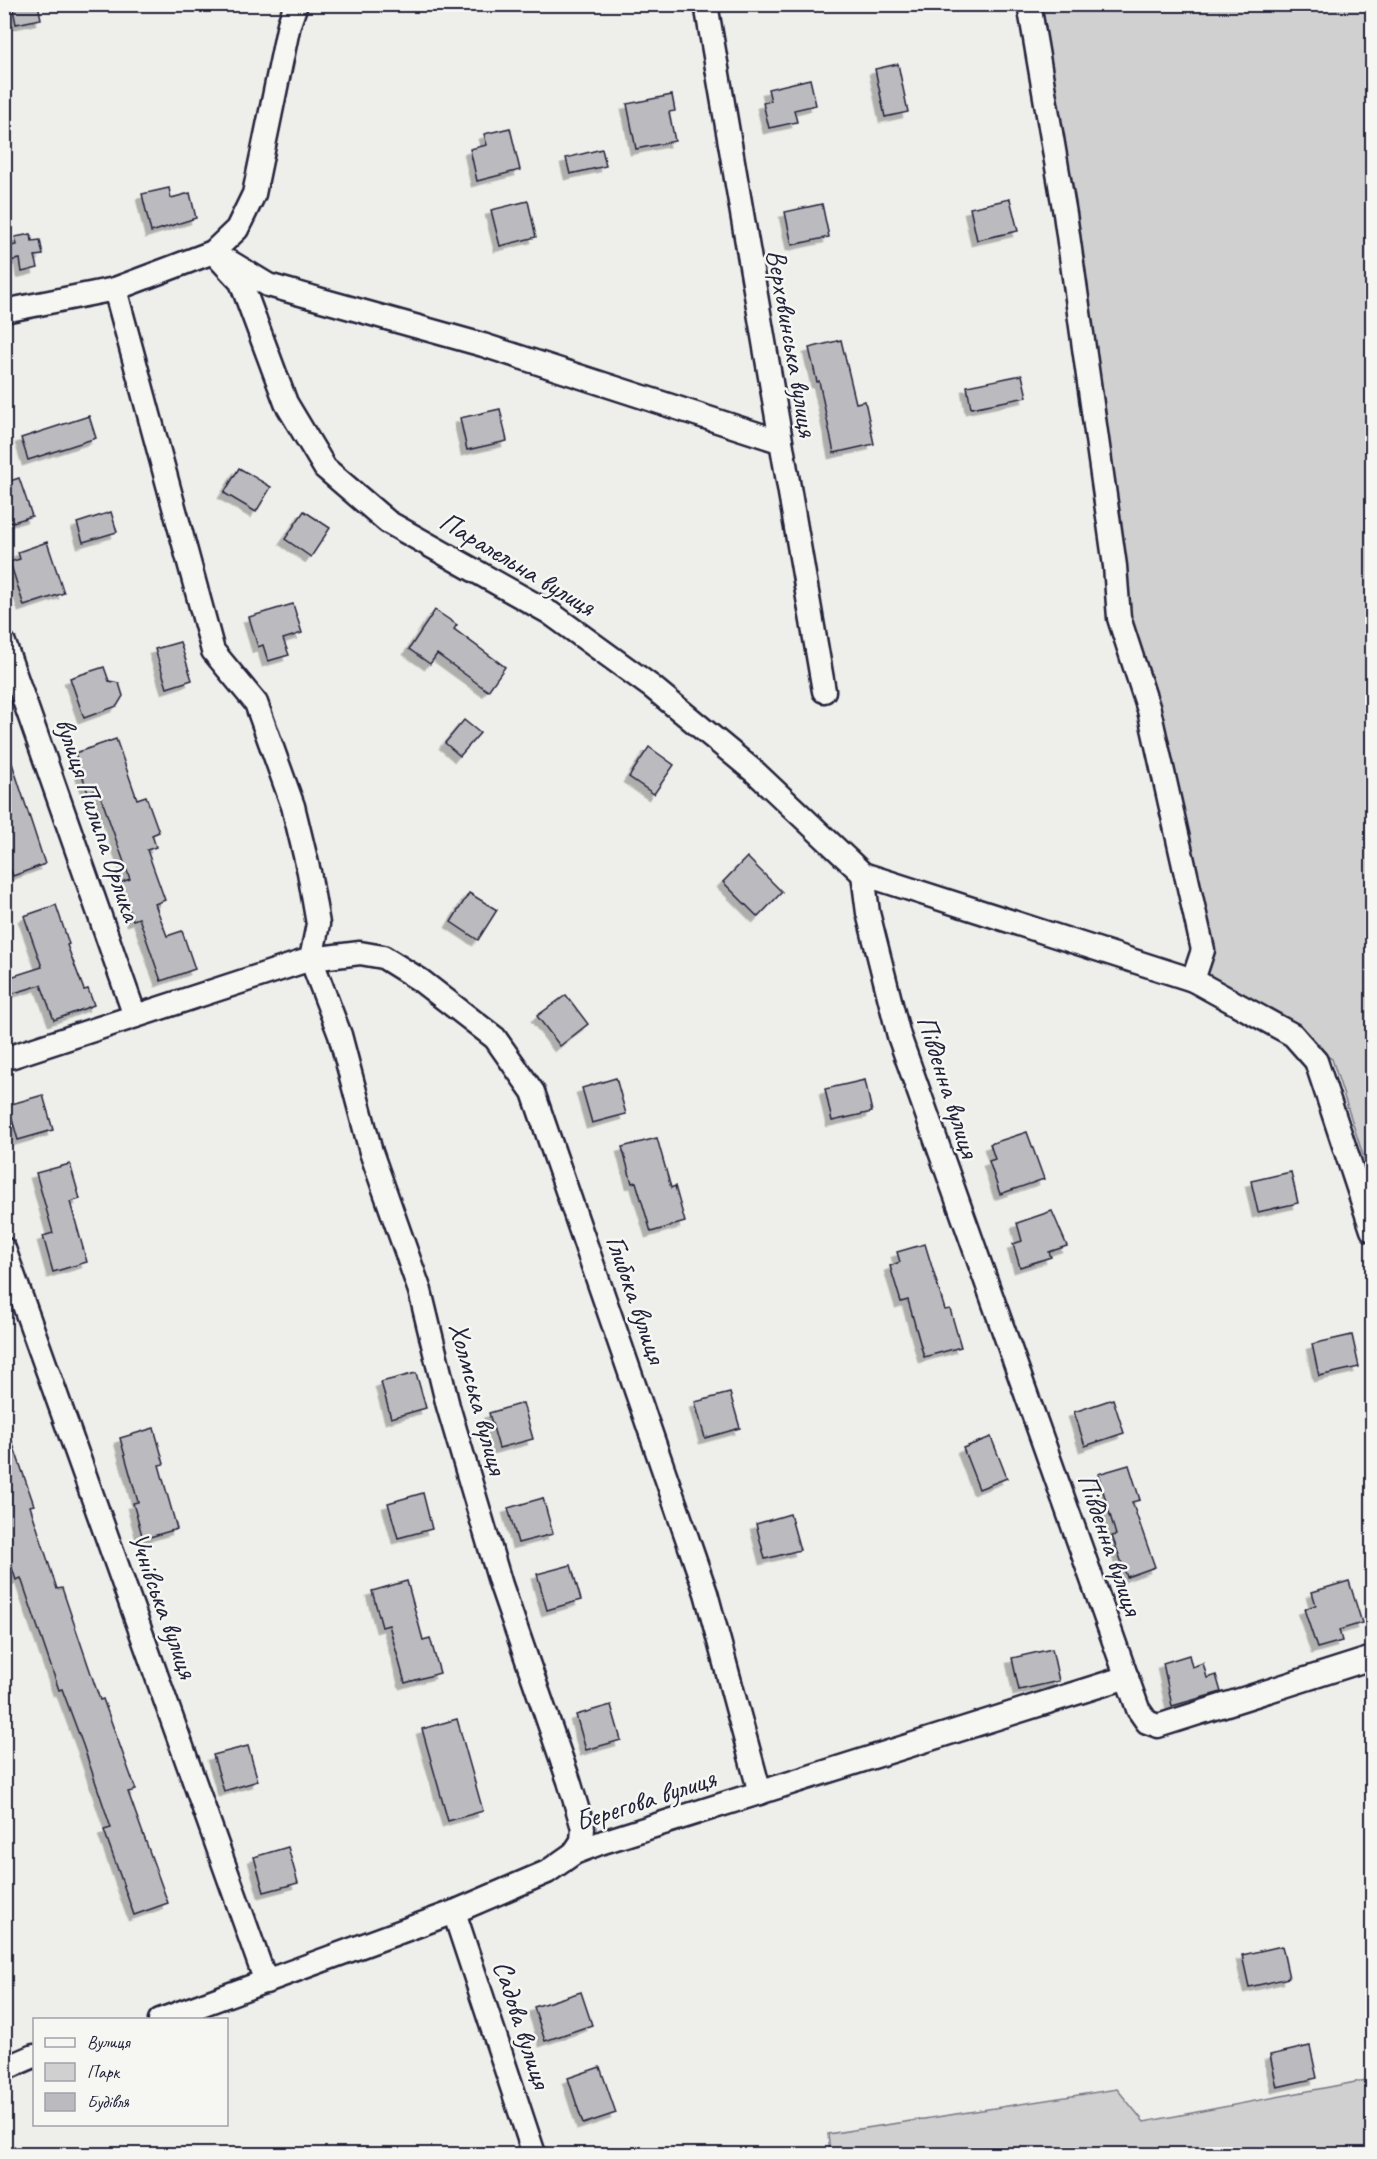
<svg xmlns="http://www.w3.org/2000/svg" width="1377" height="2159" font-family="Caveat,sans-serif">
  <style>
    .green { fill: #d0d0d1; stroke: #797986; stroke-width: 1.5 }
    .building { fill: #bbbbbf; stroke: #22223b; stroke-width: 1.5; filter: url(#shadow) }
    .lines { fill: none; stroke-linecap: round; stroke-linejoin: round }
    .minor-casing { stroke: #22223b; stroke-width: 27 }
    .minor { stroke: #f6f6f2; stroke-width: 22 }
    .labels { text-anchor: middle; stroke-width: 5; stroke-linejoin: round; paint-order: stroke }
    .street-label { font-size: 28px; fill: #22223b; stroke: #f6f6f2 }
  </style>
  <defs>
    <filter id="shadow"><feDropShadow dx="-5.5" dy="5.5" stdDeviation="0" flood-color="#0004"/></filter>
  </defs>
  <rect width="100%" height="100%" fill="#eeeeeb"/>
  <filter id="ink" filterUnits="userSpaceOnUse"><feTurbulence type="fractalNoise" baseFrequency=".0167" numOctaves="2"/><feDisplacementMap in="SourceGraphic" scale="12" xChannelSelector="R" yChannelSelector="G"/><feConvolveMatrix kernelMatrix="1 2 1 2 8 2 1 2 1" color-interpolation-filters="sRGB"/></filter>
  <g filter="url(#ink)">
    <g class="green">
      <path d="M1030,5H1372V1183L1332,1059L1293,1035L1193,980L1203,950L1119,618Z"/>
      <path d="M1372,2079V2154H830L828,2134L1117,2089L1144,2122Z"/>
    </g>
    <g class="building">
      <path d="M12,4H38L41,19L16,24Z"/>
      <path d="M898,64L908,112L885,117L875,69Z"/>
      <path d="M810,79L816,105L794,110L797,122L769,128L763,103L771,101L768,89Z"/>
      <path d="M672,95L675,111L669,112L675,141L636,149L627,104Z"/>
      <path d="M510,128L520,170L477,181L470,149L487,145L484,134Z"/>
      <path d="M602,149L606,166L570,174L566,158Z"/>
      <path d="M169,188L171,198L190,193L196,218L151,232L142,194Z"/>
      <path d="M1010,199L1018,231L977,240L970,208Z"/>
      <path d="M528,201L536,237L500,246L491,210Z"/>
      <path d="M822,204L829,237L792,245L785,212Z"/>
      <path d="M31,234L32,241L40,240L43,255L35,256L38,268L22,272L20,259L4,262V247L17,245L15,237Z"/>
      <path d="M841,340L856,403L865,401L874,444L834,453L819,381L817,382L809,348Z"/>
      <path d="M1022,375L1027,397L971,408L967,386Z"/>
      <path d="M500,409L507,441L467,450L460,418Z"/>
      <path d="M89,416L96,438L28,460L21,438Z"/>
      <path d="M239,468L271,487L256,512L224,493Z"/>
      <path d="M19,478L32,516L4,525V483Z"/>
      <path d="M304,511L330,528L311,557L285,539Z"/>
      <path d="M111,512L117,532L83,542L77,523Z"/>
      <path d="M47,542L64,593L24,606L10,562L20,559L18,552Z"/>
      <path d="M293,604L302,633L283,639L289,655L268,661L263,645L258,647L249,617Z"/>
      <path d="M435,610L457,625L454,629L505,667L488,691L437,654L430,664L409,649Z"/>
      <path d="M180,642L192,680L167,688L155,649Z"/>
      <path d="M104,667L109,681L119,683L123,696L117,706L84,718L70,678Z"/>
      <path d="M464,720L480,733L460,756L445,743Z"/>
      <path d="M116,739L137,799L146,796L159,832L152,835L156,847L147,850L165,900L155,904L167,936L182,931L195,969L161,981L139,918L133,920L119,883L130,879L98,789L88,793L75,753Z"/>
      <path d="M649,747L674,765L654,794L629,777Z"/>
      <path d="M8,751L45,864L13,876L4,853V752Z"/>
      <path d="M747,857L782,892L758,917L723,882Z"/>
      <path d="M469,893L497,910L478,940L451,922Z"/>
      <path d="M56,905L69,944L67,945L84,990L88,989L94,1005L54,1020L41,985L4,996V979L42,967L24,916Z"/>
      <path d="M566,995L588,1024L560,1046L537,1016Z"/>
      <path d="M616,1078L626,1114L592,1123L582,1088Z"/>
      <path d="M865,1080L872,1112L832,1121L825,1089Z"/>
      <path d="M43,1095L53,1130L18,1140L8,1105Z"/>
      <path d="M1027,1132L1044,1179L1000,1194L989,1161L995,1159L990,1144Z"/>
      <path d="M657,1138L671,1188L675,1186L685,1222L651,1232L636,1182L632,1183L622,1147Z"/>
      <path d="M70,1164L80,1199L70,1202L87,1262L53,1272L43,1236L53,1233L36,1173Z"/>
      <path d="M1291,1172L1298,1203L1258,1212L1251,1181Z"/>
      <path d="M1052,1211L1067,1246L1049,1252L1051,1257L1020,1267L1013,1244L1022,1241L1017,1223Z"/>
      <path d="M925,1244L945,1310L950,1309L961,1347L924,1357L908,1300L901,1302L890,1266L900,1262L897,1252Z"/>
      <path d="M1352,1335L1359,1367L1319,1376L1312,1344Z"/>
      <path d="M416,1373L426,1408L391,1418L381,1382Z"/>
      <path d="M730,1393L740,1428L705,1438L695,1402Z"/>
      <path d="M1113,1399L1124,1433L1085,1446L1074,1412Z"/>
      <path d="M523,1403L533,1439L499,1448L489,1413Z"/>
      <path d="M7,1427L34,1505L30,1506L57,1589L62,1588L100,1700L103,1699L136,1790L128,1792L168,1903L134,1915L104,1830L111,1828L83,1745L62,1689L59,1690L21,1578L16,1580L4,1544V1428Z"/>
      <path d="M154,1428L164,1464L159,1465L177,1529L143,1539L133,1503L138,1502L120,1438Z"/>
      <path d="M991,1437L1007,1478L979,1489L963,1448Z"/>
      <path d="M1129,1465L1140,1500L1132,1502L1155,1567L1127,1577L1112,1536L1116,1535L1098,1474Z"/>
      <path d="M423,1493L432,1529L398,1538L388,1503Z"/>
      <path d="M543,1498L553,1534L518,1543L508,1508Z"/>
      <path d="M790,1514L800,1550L765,1559L756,1524Z"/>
      <path d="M571,1565L581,1600L547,1610L537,1574Z"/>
      <path d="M407,1581L423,1640L430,1638L440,1673L405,1683L389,1625L382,1627L372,1591Z"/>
      <path d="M1349,1581L1362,1623L1339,1630L1342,1641L1317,1648L1304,1609L1316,1605L1312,1592Z"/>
      <path d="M1052,1649L1059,1681L1019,1690L1012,1658Z"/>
      <path d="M1189,1655L1192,1667L1203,1663L1207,1678L1216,1675L1221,1692L1172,1706L1163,1663Z"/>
      <path d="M611,1705L621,1740L586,1750L576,1715Z"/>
      <path d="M457,1719L483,1811L448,1821L422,1729Z"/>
      <path d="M248,1746L258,1781L224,1791L213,1755Z"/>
      <path d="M288,1847L298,1883L264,1892L254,1857Z"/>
      <path d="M1282,1946L1289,1978L1249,1987L1242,1955Z"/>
      <path d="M581,1992L592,2025L545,2041L534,2007Z"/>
      <path d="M1310,2046L1317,2078L1277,2087L1270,2055Z"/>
      <path d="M600,2067L616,2113L583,2124L568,2078Z"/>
    </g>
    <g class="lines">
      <defs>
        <g id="minor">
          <path d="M706,4L824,691"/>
          <path d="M1029,4L1065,214L1115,566L1119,618L1149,710L1203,950L1193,980"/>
          <path d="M213,252L241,282L286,403L325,468L388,522L550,613L652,687L756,773L863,874L1193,980L1293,1035L1316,1061L1372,1230"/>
          <path d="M230,262L268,285L483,345L779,441"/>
          <path d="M115,289L213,651L256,703L293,806L309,872L318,924L311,959"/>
          <path d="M4,311L115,289L213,252L237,229L254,194L289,24L296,4"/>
          <path d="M4,643L135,1016"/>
          <path d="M863,874L868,913L899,1036L1138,1709L1147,1722L1158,1726L1372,1658"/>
          <path d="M311,959L340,1035L371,1152L420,1291L448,1406L501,1585L569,1781L583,1828L582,1841L574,1853"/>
          <path d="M4,1059L311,959L360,953L383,957L420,980L495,1038L533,1092L706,1593L760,1793"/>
          <path d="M4,1249L266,1982"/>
          <path d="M454,1912L534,2154"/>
          <path d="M160,2020L454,1912L547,1872L574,1853L603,1842L1127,1677"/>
          <path d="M4,2069L34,2056"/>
        </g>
      </defs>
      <use href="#minor" class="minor-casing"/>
      <use href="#minor" class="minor"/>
    </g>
  </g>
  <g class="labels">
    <g class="street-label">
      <text transform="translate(793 343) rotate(80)" y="10">Верховинська вулиця</text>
      <text transform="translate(518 563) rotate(31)" y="10">Паралельна вулиця</text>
      <text transform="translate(99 819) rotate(71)" y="10">вулиця Пилипа Орлика</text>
      <text transform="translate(949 1086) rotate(72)" y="10">Південна вулиця</text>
      <text transform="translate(637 1299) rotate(71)" y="10">Глибока вулиця</text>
      <text transform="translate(479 1398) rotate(75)" y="10">Холмська вулиця</text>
      <text transform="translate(1111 1544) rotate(71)" y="10">Південна вулиця</text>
      <text transform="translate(164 1605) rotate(70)" y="10">Учнівська вулиця</text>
      <text transform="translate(645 1799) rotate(-18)" y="10">Берегова вулиця</text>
      <text transform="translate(523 2024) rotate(72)" y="10">Садова вулиця</text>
    </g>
  </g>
  <rect width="1377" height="2159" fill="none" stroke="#f6f6f2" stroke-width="24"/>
  <rect x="12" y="12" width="1353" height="2135" fill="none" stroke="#22223b" stroke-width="2" filter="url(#ink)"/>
  <rect x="33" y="2018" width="195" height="108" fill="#f6f6f2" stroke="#a1a1a9" stroke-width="1.5"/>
  <rect x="45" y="2038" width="30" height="9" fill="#f6f6f2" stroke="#a1a1a9" stroke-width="1.5"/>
  <text x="87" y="2048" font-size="18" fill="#22223b">Вулиця</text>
  <rect x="45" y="2063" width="30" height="18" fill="#d0d0d1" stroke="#a1a1a9" stroke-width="1.5"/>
  <text x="87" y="2078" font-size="18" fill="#22223b">Парк</text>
  <rect x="45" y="2093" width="30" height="18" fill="#bbbbbf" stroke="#a1a1a9" stroke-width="1.5"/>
  <text x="87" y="2108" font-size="18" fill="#22223b">Будівля</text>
</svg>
